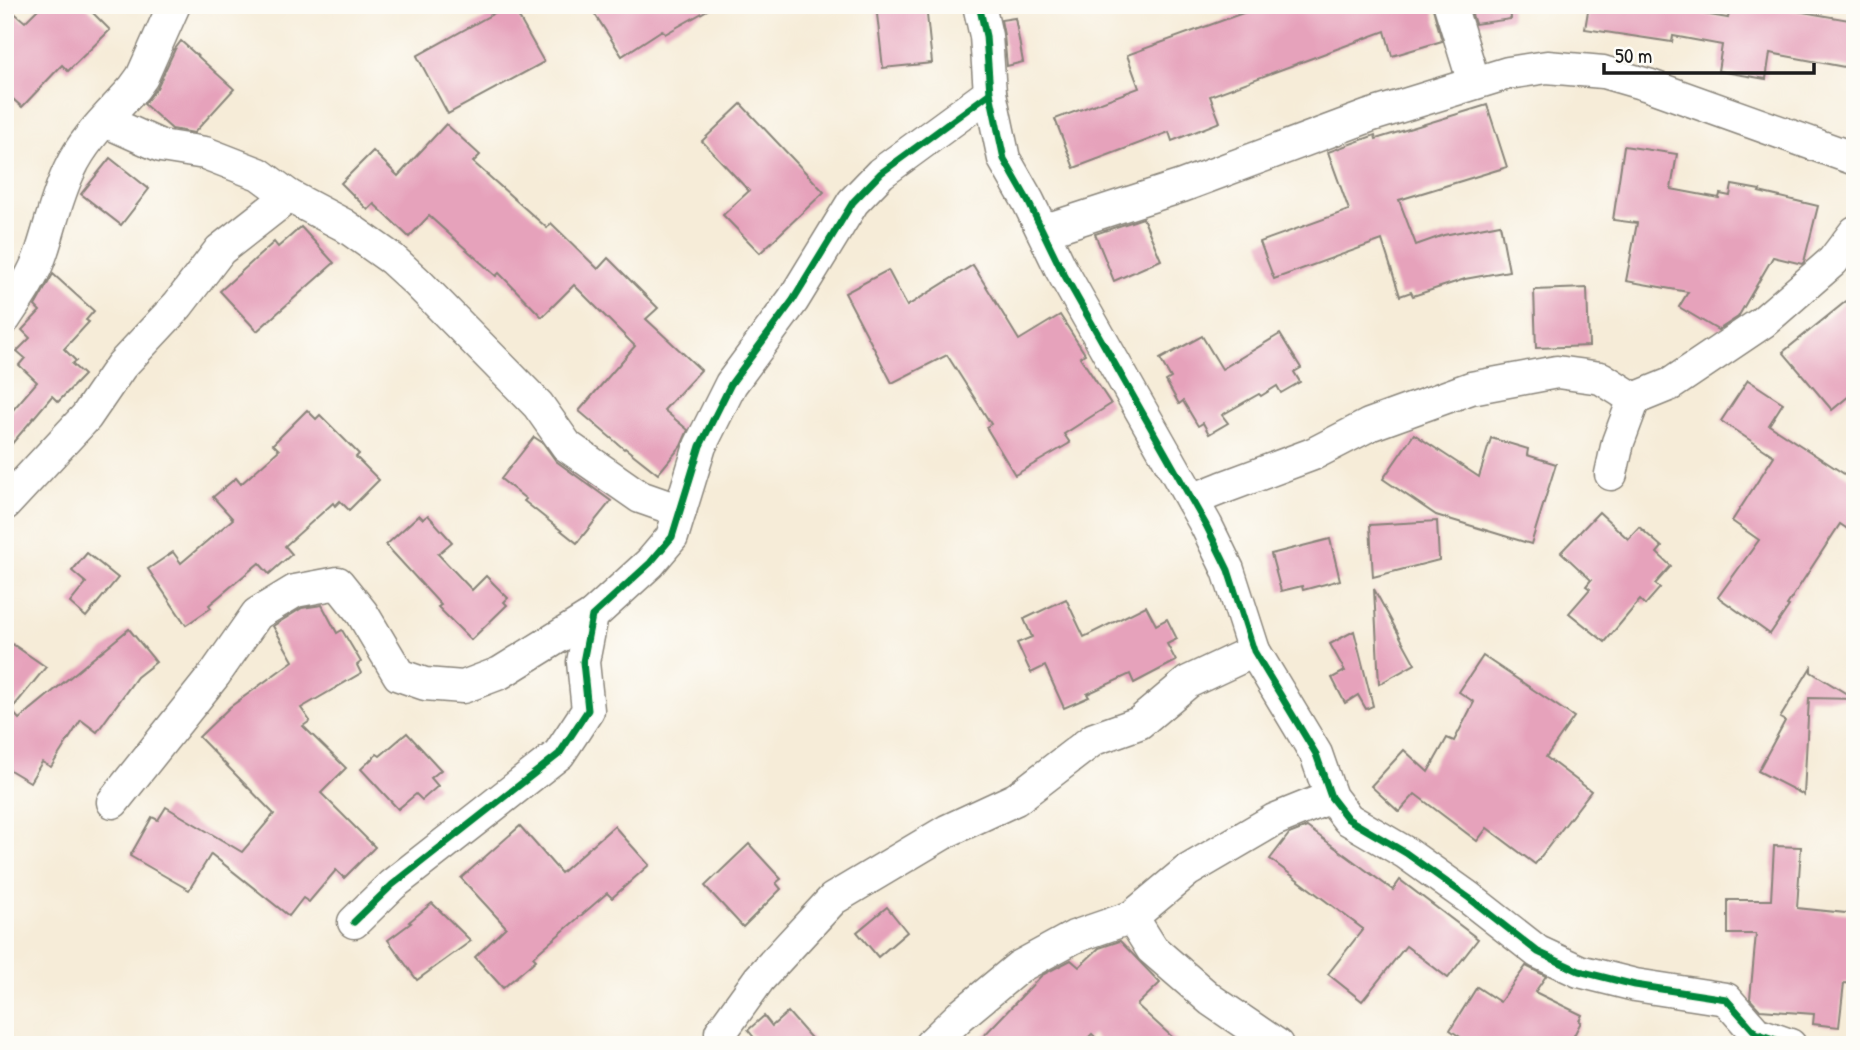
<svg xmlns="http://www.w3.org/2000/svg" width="1860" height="1050" font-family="'Patrick Hand',sans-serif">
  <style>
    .building { fill: #e6a2bb }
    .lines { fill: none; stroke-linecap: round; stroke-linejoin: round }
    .minor-casing { stroke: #89847a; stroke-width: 35 }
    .minor { stroke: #fff; stroke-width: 32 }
    .cycleway-casing { stroke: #fdfcf7; stroke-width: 11 }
    .cycleway { stroke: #00873e; stroke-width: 7 }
  </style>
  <rect width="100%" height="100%" fill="#fdfcf7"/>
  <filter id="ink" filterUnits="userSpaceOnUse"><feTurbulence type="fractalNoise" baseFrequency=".0143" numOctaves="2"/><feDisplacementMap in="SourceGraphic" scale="14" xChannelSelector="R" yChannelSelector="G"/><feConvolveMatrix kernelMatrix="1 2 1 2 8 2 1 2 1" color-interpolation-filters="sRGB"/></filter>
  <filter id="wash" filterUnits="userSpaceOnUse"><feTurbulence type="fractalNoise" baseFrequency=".00686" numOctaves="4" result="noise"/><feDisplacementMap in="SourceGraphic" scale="28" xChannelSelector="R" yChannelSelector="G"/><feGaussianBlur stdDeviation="1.57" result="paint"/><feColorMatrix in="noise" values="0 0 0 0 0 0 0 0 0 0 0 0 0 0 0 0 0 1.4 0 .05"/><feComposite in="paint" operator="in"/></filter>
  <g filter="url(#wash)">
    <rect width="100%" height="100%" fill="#f6ecd8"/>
    <g id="blocks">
      <g class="building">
        <path d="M5,5L25,22L42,5H85L110,30L68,71L62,65L22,107L5,92Z"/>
        <path d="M509,5H512L544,62L448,114L417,56Z"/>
        <path d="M589,5H716L665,34L662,30L622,56Z"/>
        <path d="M876,5H926L932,63L883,68Z"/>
        <path d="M1265,5H1432L1442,41L1392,56L1385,31L1210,96L1220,122L1172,141L1169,132L1074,168L1055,119L1139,88L1127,55Z"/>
        <path d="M1469,5H1510L1511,19L1475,24Z"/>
        <path d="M1589,5H1650L1728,18L1731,5H1785V9L1855,21V69L1770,53L1766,79L1718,71L1722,45L1673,36L1672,42L1585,29Z"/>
        <path d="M1015,18L1023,62L1007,66L1004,35L1001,20Z"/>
        <path d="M181,41L234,89L194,133L172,129L144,104L157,88L175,49Z"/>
        <path d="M741,104L824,192L760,253L723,215L749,191L702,141Z"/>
        <path d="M1487,105L1507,167L1399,200L1416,245L1444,235L1500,224L1509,271L1465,279L1413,296L1411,292L1400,296L1382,240L1274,279L1260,242L1349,210L1328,152L1375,135L1376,139Z"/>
        <path d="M446,124L480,155L473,162L547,228L551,223L598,269L608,258L658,308L646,319L701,370L664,410L688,430L681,446L658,474L625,448L624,449L579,411L635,346L574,285L542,317L499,273L496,276L429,216L409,237L374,204L368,210L341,183L373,151L398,176Z"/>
        <path d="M1624,146L1677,154L1671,189L1719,198L1720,194L1730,196L1732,185L1760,190L1759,192L1818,206L1804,262L1802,264L1773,257L1738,317L1718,330L1679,307L1688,292L1626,281L1637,223L1613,220Z"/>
        <path d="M110,158L149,189L121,225L81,194Z"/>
        <path d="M1143,218L1161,260L1114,281L1095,234Z"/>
        <path d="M301,227L334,263L257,331L220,291L274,242L278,247Z"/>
        <path d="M973,265L1019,340L1060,315L1085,354L1080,357L1111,404L1064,434L1070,443L1015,475L986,427L991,424L947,355L892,383L845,293L888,270L907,306Z"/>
        <path d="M53,274L94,311L86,320L89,322L64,349L76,361L72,364L84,375L58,402L52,396L5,452V419L37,382L19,365L25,358L17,351L30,338L22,330L40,311L35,306Z"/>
        <path d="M1587,288L1589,346L1536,348L1534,290Z"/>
        <path d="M1855,294V391L1832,410L1783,352Z"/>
        <path d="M1280,334L1301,368L1294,372L1300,382L1281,393L1277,386L1261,396L1259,394L1222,415L1228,423L1209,434L1203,423L1198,426L1183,401L1179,404L1166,381L1171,378L1160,359L1202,336L1222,369Z"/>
        <path d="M1748,380L1783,403L1769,425L1855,481V534L1840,524L1787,605L1789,606L1770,634L1718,597L1759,540L1732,521L1774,456L1721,421Z"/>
        <path d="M307,410L316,419L320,415L359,454L356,457L379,480L349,510L340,501L335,506L333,503L285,546L292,554L269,574L259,563L209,605L211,608L186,625L148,569L173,552L181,563L233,519L213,497L236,478L241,484L279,450L273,444Z"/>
        <path d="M1414,434L1479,477L1491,438L1528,449L1527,455L1556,464L1531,544L1436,515L1383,479Z"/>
        <path d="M534,437L543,443L556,461L611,501L577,543L524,501L526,499L501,479Z"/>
        <path d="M1599,512L1628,539L1639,527L1662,547L1657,553L1671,566L1655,584L1660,588L1645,605L1640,600L1605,642L1569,613L1590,589L1586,586L1591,580L1561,552Z"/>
        <path d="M419,515L423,519L428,515L452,542L438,554L472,590L486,576L508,598L504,602L507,605L471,640L438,607L441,605L386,545Z"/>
        <path d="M1437,521L1439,560L1373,577L1370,525Z"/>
        <path d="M1330,539L1340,580L1303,590L1302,586L1281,591L1271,554Z"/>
        <path d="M87,553L118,578L86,617L70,603L86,583L72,571Z"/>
        <path d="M1374,589L1415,664L1379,684Z"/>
        <path d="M1066,599L1084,637L1146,606L1156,625L1167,619L1177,639L1167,644L1176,661L1134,683L1130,674L1087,694L1089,697L1064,708L1045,666L1031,673L1017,643L1032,637L1024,619Z"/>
        <path d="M322,605L337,633L342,630L361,662L357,665L361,673L301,708L310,721L303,726L346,768L321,793L375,847L344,878L336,870L309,902L303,898L289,916L211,854L189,890L130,856L152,817L158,820L166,807L242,852L274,814L199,737L230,707L293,661L273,626L302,608Z"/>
        <path d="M129,629L156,662L137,677L97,732L81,720L51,767L42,762L30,782L5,767V639L46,667L11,710L19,719Z"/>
        <path d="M1354,631L1373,706L1366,709L1358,695L1345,703L1332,678L1345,671L1330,644Z"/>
        <path d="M1483,656L1574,717L1546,757L1591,791L1535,864L1487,828L1477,841L1415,794L1399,812L1371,786L1404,750L1428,772L1447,738L1454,741L1474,702L1459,692Z"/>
        <path d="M1811,667V672L1855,699L1809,698L1804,795L1758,771L1785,721L1780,718Z"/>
        <path d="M407,733L441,770L431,778L438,786L422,800L416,794L398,809L361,769L377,754L380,756Z"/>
        <path d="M520,826L561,873L614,826L649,865L612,898L607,893L533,957L536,960L503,988L475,957L506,927L461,878Z"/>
        <path d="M1307,827L1393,890L1400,880L1478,939L1448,978L1406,946L1362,1001L1328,974L1363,929L1270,859L1289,834Z"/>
        <path d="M749,844L781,879L776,883L781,889L743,927L705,886Z"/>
        <path d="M1774,846L1801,847L1797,908L1855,914V984L1844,983L1839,1027L1813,1024L1814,1014L1760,1010L1750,999L1756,934H1728V900H1771Z"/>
        <path d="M432,903L471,941L417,980L388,940L411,923L409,922Z"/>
        <path d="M887,907L907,932L878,957L857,932Z"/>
        <path d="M1120,941L1160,983L1137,1005L1181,1045H1103L1092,1034L1081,1045H975L1042,975L1071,960L1079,967L1099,948Z"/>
        <path d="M1526,966L1546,976L1535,992L1582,1015L1579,1021L1581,1022L1569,1045H1472L1450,1030L1477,987L1500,1002Z"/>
        <path d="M788,1012L817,1045H750L756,1040L748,1030L764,1016L772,1026Z"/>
      </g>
    </g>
  </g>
  <g filter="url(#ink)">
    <use href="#blocks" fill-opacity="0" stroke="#89847a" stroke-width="2"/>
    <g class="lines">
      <defs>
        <g id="minor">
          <path d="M979,5L986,36L990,93L1004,159L1028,201L1061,269L1206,525L1228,570L1254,651L1316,754L1331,797L1348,819L1406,853L1469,898L1538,952L1579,971L1635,985L1726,999L1756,1033L1790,1045"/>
          <path d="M1450,5L1474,83"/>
          <path d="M105,121L161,146L205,153L259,174L289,196L344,225L392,259L418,283L538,405L567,446L640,497L680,511"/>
          <path d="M1043,231L1182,186L1369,116L1508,73L1547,67L1603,72L1648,85L1855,159"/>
          <path d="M5,318C19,297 34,276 42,251C51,224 57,195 70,169C84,138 112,113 134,88L142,77L174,5"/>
          <path d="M1611,474L1618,442L1634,399L1671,384L1763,322L1833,261L1855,232"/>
          <path d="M1192,500L1222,488L1313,454L1369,425L1471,388L1557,372L1601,378L1634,399"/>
          <path d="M5,504L86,417L121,366L178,305L220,250L289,196"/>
          <path d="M113,802L215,674L257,614L295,591L338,583L362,613L399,675L425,684L463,687L500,673L592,616"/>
          <path d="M354,922L392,885L559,754L588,710L583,662L592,616L650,563L672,537L700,446L731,384L793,300L853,202L881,173L990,93"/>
          <path d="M721,1032L759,979L833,899L947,831L1016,799L1094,739L1139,723L1188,682L1254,651"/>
          <path d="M930,1045L960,1016L1019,967L1074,937L1132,917"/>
          <path d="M1277,1045L1211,1000L1152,949L1132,917L1187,871L1274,820L1331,797"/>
        </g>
      </defs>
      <use href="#minor" class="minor-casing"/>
      <use href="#minor" class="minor"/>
      <defs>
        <g id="cycleway">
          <path d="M979,5L986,36L990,93L1004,159L1028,201L1061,269L1206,525L1228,570L1254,651L1316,754L1331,797L1348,819L1406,853L1469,898L1538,952L1579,971L1635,985L1726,999L1756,1033L1790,1045"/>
          <path d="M354,922L392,885L559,754L588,710L583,662L592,616L650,563L672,537L700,446L731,384L793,300L853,202L881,173L990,93"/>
        </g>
      </defs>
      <use href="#cycleway" class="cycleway-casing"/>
      <use href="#cycleway" class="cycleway"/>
    </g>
  </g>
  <rect width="1860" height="1050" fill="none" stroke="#fdfcf7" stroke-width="28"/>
  <path d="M1604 63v10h210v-10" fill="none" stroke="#1c1c1c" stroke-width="3.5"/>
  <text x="1615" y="63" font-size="21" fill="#1c1c1c" stroke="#fdfcf7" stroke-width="5" paint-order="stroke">50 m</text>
</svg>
